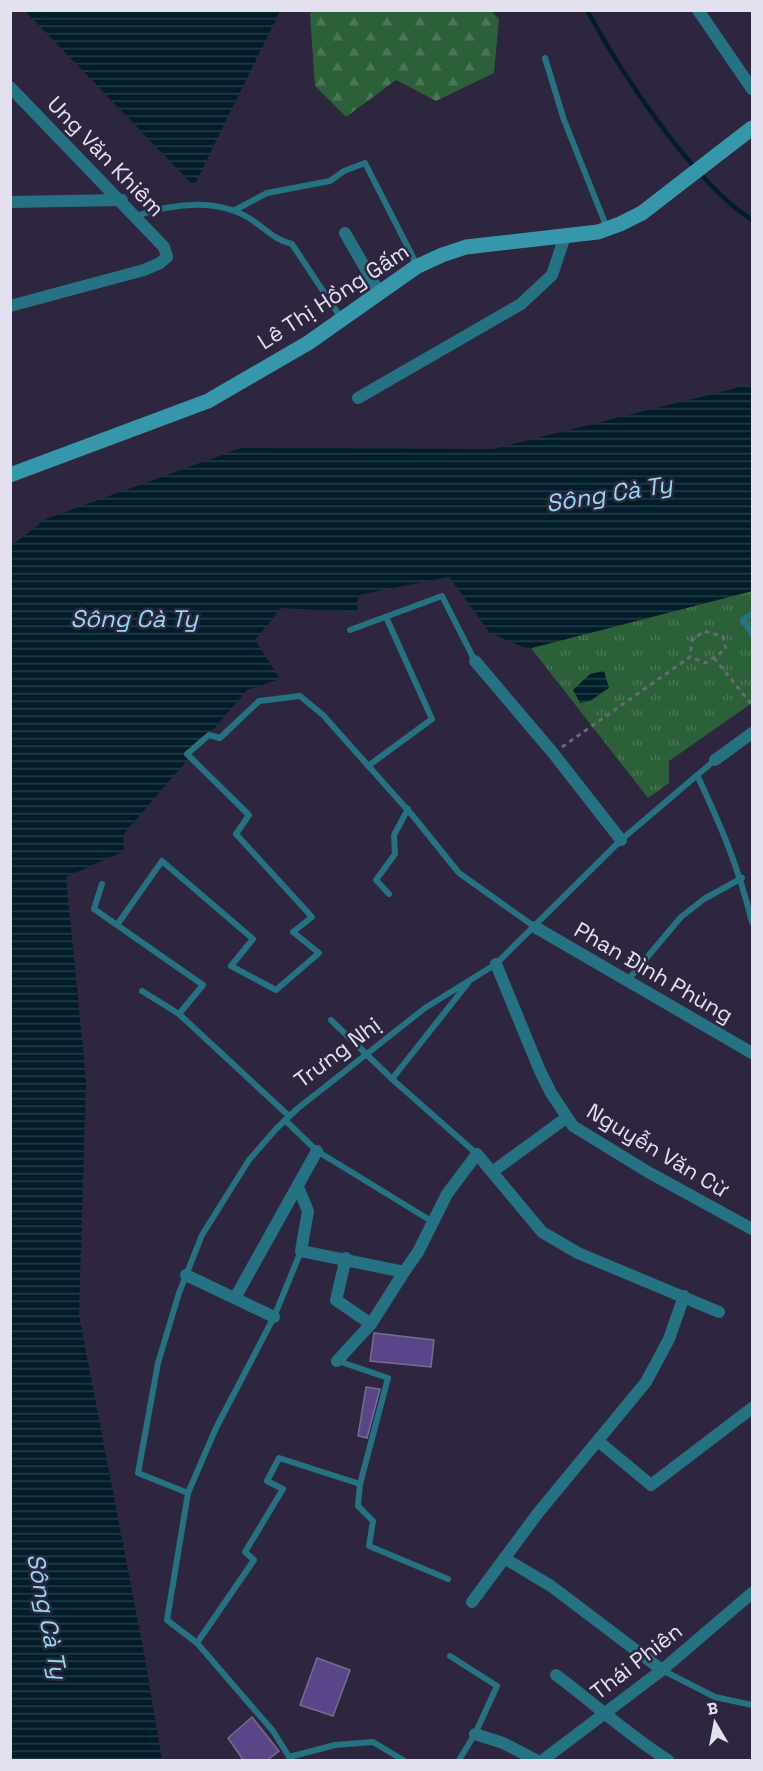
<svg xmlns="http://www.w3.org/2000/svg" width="763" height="1771" font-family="'Space Grotesk',sans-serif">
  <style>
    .forest { fill: url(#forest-firs) }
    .park { fill: url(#park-tufts) }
    .water { fill: url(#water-rules) }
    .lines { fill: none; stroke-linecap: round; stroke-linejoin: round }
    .stream { stroke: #001d28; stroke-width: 4.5 }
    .building { fill: #5a4589; stroke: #756e8b; stroke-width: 1.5 }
    .path { stroke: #6c677c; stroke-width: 3; stroke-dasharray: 4.5 4.5; stroke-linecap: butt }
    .lane { stroke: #257282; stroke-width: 6 }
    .street { stroke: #257282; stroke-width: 12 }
    .secondary { stroke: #3696aa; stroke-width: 15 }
    .labels { text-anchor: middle; stroke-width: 5; stroke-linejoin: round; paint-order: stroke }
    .street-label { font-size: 22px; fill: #e3e0f0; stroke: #2d263e }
    .water-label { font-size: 24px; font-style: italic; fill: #8fdbf6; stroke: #2d263e }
  </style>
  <defs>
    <pattern id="forest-firs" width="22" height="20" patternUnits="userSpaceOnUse" patternTransform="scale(1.5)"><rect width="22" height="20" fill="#2c6038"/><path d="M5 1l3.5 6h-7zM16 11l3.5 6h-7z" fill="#4a7655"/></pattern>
    <pattern id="park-tufts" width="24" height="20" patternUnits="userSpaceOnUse" patternTransform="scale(1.5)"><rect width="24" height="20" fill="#2c6038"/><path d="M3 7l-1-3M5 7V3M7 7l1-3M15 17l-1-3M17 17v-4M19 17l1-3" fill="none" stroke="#4a7655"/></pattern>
    <pattern id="water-rules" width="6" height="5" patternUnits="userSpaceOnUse" patternTransform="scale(1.5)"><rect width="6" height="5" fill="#001d28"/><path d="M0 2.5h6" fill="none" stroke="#253e48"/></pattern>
  </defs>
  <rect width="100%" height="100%" fill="#2d263e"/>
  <path class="forest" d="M313,10L491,11L499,19L494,73L436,101L396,80L346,117L315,86L310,14Z"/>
  <path class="park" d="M752,591V703L669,761V783L648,798L531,648Z"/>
  <g class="water">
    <path d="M25,11H280L194,186Z"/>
    <path d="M752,384V591L528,649L490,633L449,577L358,595L357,612L281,608L255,640L280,679L247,690L123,835L124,851L66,877L86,1080L79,1315L143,1648L162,1760H11V546L46,519L241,448L493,449Z"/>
    <path d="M604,671L609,688L590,701L580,703L573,690L590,674Z"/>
  </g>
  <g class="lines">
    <path class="stream" d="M587,10C621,73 693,182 752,220"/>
  </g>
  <g class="building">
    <path d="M374,1333L434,1340L431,1367L370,1361Z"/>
    <path d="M366,1387L380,1389L367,1438L358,1436Z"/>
    <path d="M317,1658L350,1670L333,1716L300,1705Z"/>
    <path d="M252,1717L279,1751L266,1761H244L228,1738Z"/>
  </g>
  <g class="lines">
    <g class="path">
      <path d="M714,658L752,705"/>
      <path d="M562,747L690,657L706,663L726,649L723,637L704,631L692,640L690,657"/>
    </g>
    <g class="lane">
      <path d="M545,58L564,120L607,228"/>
      <path d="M235,210L267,193L330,181L344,171L365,163L417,265"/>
      <path d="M136,216C172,204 215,198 249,218C265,228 274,240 292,244L341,318"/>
      <path d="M752,614L743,620L752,634"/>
      <path d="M350,630L442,596L475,661"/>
      <path d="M368,766L432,719L386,617"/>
      <path d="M697,775C722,828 738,866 752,922"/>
      <path d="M102,884L94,909L203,985L179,1014"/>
      <path d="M389,894L376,880L395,854L394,835L408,809"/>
      <path d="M117,925L162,861L253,939L231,966L276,990L319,953L293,932L312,917L236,834L249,815L187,754L209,735L220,738L259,701L300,696L323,715L413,816L459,873L535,927"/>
      <path d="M628,980L681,917L704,899L742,878"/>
      <path d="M142,991L179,1014L289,1116"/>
      <path d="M331,1020L392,1079L477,1154"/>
      <path d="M392,1079L468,983"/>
      <path d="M285,1120L317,1151L433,1222"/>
      <path d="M360,1484L358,1506L373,1521L369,1546L448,1579"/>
      <path d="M188,1493L138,1473L158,1363L179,1293L202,1235L249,1160L276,1129L297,1109L425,1008L496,964L621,840L715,760"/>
      <path d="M197,1643L254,1560L245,1552L283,1489L267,1481L279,1458L360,1484L388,1378L338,1361"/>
      <path d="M450,1656L497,1686L475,1734L459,1760"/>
      <path d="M662,1670L715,1697L752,1705"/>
      <path d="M289,1757L335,1745L373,1742L403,1760"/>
      <path d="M291,1760L273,1731L197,1643L167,1620L188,1493L216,1428L274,1317L301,1251"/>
    </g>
    <g class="street">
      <path d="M698,10L752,89"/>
      <path d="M10,87L164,247L167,257L160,263L144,270L10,306"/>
      <path d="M10,202L122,200"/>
      <path d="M345,233L379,292"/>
      <path d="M358,398L521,304L552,275L565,236"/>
      <path d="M475,661L553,753L621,840"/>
      <path d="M715,760L752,733"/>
      <path d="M535,927L752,1053"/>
      <path d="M496,964L540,1071L551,1093L573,1126L648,1172L752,1229"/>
      <path d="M492,1172L566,1118"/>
      <path d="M298,1187L308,1211L301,1251L404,1272L418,1252L447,1194L477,1154L542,1232L578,1253L719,1312"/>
      <path d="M346,1258L336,1300L371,1324"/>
      <path d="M186,1275L274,1317"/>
      <path d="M235,1298L317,1151"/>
      <path d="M337,1361L371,1324L404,1272"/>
      <path d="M598,1441L651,1485L752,1408"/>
      <path d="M504,1558L551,1586L662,1670"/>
      <path d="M472,1602L538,1513L646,1382L669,1339L684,1296"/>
      <path d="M556,1675C594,1703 629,1736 668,1760"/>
      <path d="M475,1734L503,1743L536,1760"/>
      <path d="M543,1760L662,1670L752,1593"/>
    </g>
    <path class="secondary" d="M10,475L208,401L308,343L416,267L442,255L466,247L598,232L620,224L642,213L752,128"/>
  </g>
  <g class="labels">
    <g class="street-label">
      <text transform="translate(106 156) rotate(46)" y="8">Ung Văn Khiêm</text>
      <text transform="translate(333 296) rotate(-33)" y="8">Lê Thị Hồng Gấm</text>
      <text transform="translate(654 972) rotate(30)" y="8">Phan Đình Phùng</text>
      <text transform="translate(337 1052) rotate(-37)" y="8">Trưng Nhị</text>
      <text transform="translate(658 1150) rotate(31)" y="8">Nguyễn Văn Cừ</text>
      <text transform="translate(636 1661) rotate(-38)" y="8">Thái Phiên</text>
    </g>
    <g class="water-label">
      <text transform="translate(609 494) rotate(-9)" y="8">Sông Cà Ty</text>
      <text x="134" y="627">Sông Cà Ty</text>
      <text transform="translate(47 1616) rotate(79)" y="8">Sông Cà Ty</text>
    </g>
  </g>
  <rect width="763" height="1771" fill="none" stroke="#e3e0f0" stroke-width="24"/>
  <g transform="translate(715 1723) rotate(350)" stroke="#2d263e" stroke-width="4.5" paint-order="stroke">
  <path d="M0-4.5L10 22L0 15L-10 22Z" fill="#e3e0f0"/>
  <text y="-9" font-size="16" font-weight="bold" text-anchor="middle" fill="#e3e0f0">B</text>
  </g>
</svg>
